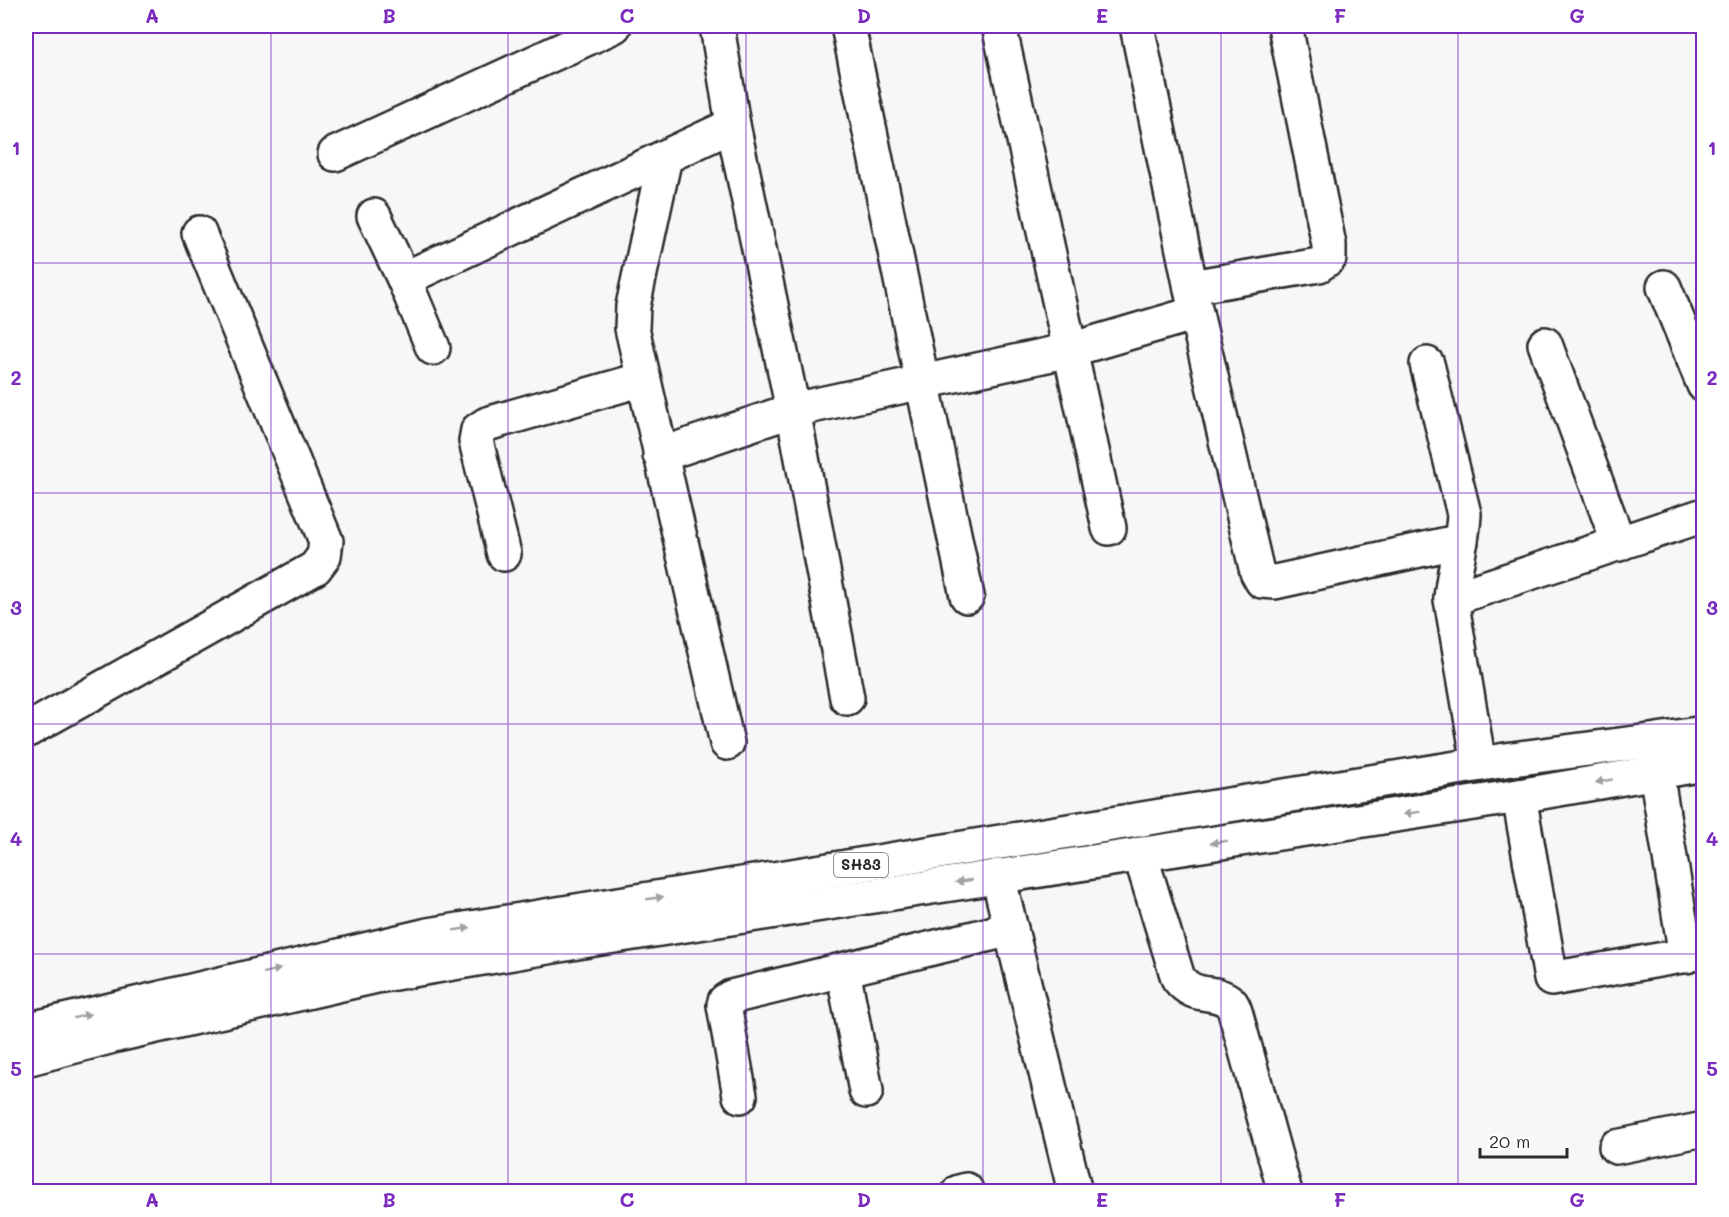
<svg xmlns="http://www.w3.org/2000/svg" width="1729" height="1217" font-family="Mali,sans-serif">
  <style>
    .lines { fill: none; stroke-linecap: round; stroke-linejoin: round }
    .minor-casing { stroke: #2b2b2b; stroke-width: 38 }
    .major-casing { stroke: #2b2b2b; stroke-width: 38 }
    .minor { stroke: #fff; stroke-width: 33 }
    .major { stroke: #fff; stroke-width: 33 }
    .oneway { fill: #a0a0a0 }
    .grid { fill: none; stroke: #7b2cbf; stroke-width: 1.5; stroke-opacity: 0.55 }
    .labels { text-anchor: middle; stroke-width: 4.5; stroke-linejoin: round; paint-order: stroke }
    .shield { fill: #fff; stroke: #6b6b6b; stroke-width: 1.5 }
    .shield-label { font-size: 15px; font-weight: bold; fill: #2b2b2b }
    .neatline { fill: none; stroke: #7b2cbf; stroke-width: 2 }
    .grid-label { font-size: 20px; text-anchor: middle; font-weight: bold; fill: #7b2cbf }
  </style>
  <rect width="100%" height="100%" fill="#f7f7f7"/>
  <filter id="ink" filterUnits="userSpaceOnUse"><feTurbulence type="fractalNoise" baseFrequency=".0167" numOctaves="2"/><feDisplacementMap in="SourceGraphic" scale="12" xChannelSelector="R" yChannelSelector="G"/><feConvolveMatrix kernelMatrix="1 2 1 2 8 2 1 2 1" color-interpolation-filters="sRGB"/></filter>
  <g filter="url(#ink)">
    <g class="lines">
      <defs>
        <g id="minor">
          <path d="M717,26L733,125L793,410L847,698"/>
          <path d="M848,26L967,596"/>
          <path d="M999,26L1109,528"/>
          <path d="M1137,26L1196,313L1257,572L1262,581L1275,582L1461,541"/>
          <path d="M335,154L614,26"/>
          <path d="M665,157L633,306L632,328L727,743"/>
          <path d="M374,216L404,279L433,348"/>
          <path d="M404,279L733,125"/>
          <path d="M1191,287L1319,265L1329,258V245L1285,26"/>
          <path d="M1664,287L1704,385"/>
          <path d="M1545,344L1619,544"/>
          <path d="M1427,364L1464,514C1463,543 1453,571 1451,599L1479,764"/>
          <path d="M660,455L793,410L1070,350L1196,313"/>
          <path d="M504,554L476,441L478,430L487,424L643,379"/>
          <path d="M1451,599L1704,515"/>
          <path d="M26,731L315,568L324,556L326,541L199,233"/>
          <path d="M1656,772L1686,956"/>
          <path d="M1519,796L1551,979L1704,952"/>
          <path d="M1140,854L1178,978C1195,1001 1213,988 1230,1002C1233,1005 1235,1011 1236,1015L1285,1192"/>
          <path d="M998,876L1075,1192"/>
          <path d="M843,970L866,1091"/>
          <path d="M740,1096L724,1005L725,1001L731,997L1011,929"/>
          <path d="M1616,1147L1704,1129"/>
          <path d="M959,1192L966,1190"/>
        </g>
        <g id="major">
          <path d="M26,1030L428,935L1512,759L1650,741L1704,733"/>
          <path d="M26,1059L117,1035L377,976L595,939L1519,796L1704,764"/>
        </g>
      </defs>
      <use href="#minor" class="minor-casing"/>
      <use href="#major" class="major-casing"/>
      <use href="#minor" class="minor"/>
      <use href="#major" class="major"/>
    </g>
    <defs><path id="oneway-solid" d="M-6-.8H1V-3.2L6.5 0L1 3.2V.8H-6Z" transform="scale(1.5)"/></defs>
    <g class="oneway">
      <use href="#oneway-solid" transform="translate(1604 781) rotate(170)"/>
      <use href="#oneway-solid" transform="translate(1412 813) rotate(171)"/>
      <use href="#oneway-solid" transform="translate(1219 842) rotate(171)"/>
      <use href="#oneway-solid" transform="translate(964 881) rotate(171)"/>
      <use href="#oneway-solid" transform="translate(655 898) rotate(-9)"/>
      <use href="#oneway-solid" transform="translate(462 929) rotate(-9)"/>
      <use href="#oneway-solid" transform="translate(272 971) rotate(-13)"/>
      <use href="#oneway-solid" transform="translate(82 1016) rotate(-14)"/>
    </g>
  </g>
  <path class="grid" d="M271,26V1192M508,26V1192M746,26V1192M983,26V1192M1221,26V1192M1458,26V1192M26,263H1704M26,493H1704M26,724H1704M26,954H1704"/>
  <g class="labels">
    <rect class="shield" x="834" y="853" width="54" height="24" rx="4.5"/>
    <g class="shield-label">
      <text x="861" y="870">SH83</text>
    </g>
  </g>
  <rect width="1729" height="1217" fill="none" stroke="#fff" stroke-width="66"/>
  <path d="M1480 1148v9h87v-9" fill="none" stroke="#2b2b2b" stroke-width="3"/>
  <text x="1489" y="1148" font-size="18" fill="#2b2b2b" stroke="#ffffff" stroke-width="4.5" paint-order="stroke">20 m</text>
  <rect x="33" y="33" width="1663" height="1151" class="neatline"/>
  <g class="grid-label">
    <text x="152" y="23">A</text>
    <text x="389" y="23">B</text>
    <text x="627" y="23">C</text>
    <text x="864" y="23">D</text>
    <text x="1102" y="23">E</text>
    <text x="1340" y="23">F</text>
    <text x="1577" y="23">G</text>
    <text x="16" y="155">1</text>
    <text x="1712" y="155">1</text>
    <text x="16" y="385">2</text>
    <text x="1712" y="385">2</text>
    <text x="16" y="615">3</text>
    <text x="1712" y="615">3</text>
    <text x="16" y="846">4</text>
    <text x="1712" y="846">4</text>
    <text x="16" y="1076">5</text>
    <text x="1712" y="1076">5</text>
    <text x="152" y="1207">A</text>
    <text x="389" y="1207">B</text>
    <text x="627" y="1207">C</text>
    <text x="864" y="1207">D</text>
    <text x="1102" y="1207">E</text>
    <text x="1340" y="1207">F</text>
    <text x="1577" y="1207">G</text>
  </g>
</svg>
